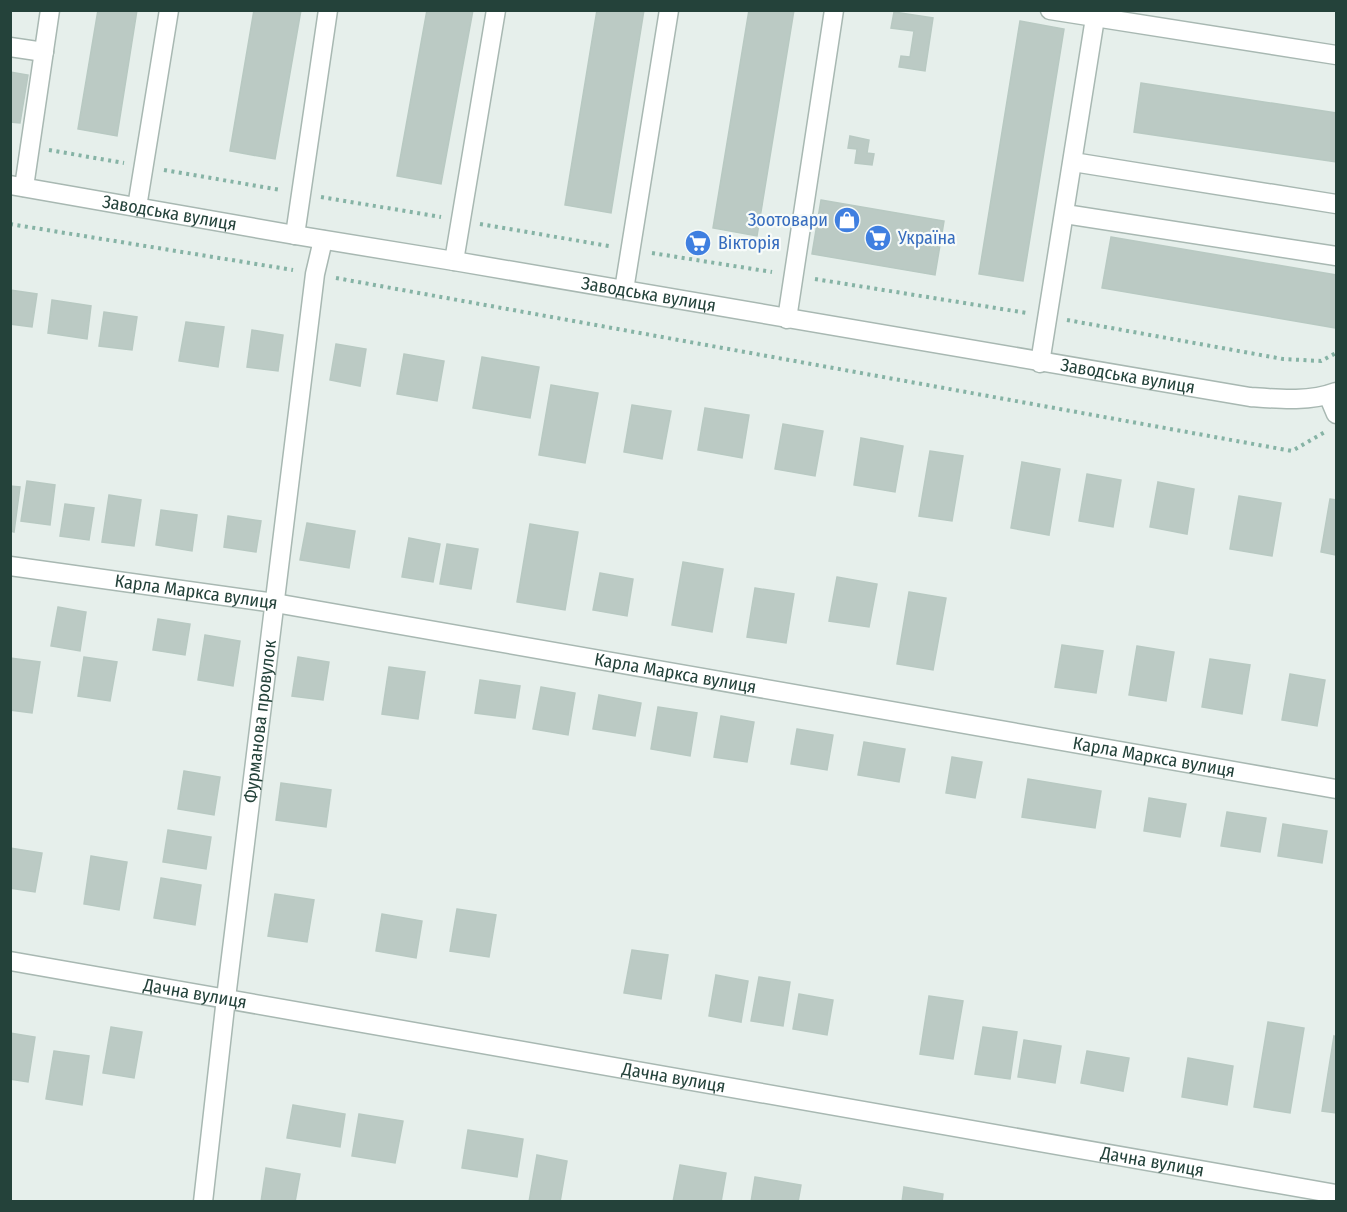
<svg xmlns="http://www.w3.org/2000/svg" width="1347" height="1212" font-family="'Fira Sans Condensed',sans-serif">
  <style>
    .building { fill: #bbcac4; stroke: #b8c9c2; stroke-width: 1.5 }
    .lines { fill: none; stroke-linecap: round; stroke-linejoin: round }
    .minor-casing { stroke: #a8b8b2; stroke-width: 21 }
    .path { stroke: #86b3a5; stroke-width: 4; stroke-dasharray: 3 4.5; stroke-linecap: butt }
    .minor { stroke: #fff; stroke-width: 18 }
    .labels { text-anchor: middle; stroke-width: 4.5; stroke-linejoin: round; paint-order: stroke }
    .street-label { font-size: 18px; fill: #24423a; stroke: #f7fbf9 }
    .shop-label { font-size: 18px; fill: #366cbe; stroke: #f7fbf9; text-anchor: start }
  </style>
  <rect width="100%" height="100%" fill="#e6efeb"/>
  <g class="building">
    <path d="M98,10H137L117,136L78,129Z"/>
    <path d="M254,10H301L275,159L230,151Z"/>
    <path d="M427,10H473L441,184L397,176Z"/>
    <path d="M597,10H644L611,213L565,205Z"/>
    <path d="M749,10H794L757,236L713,228Z"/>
    <path d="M894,12L933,18L925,71L899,67L901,56L910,57L914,31L891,28Z"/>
    <path d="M1020,21L1064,29L1023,281L979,274Z"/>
    <path d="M10,72L28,75L20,123L10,122Z"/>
    <path d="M1141,83L1336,113V162L1134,132Z"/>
    <path d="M850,136L869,140L867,153L874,154L872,165L855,163L857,149L848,148Z"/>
    <path d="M821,200L944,221L935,275L812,254Z"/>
    <path d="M1111,237L1336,275V328L1102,288Z"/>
    <path d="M10,290L37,294L32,327L10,324Z"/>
    <path d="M52,300L91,306L87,339L48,333Z"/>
    <path d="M104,312L137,317L132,350L99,346Z"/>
    <path d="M186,322L224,327L218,367L179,361Z"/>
    <path d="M252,330L283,335L278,371L247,367Z"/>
    <path d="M336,344L366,349L360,386L330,380Z"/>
    <path d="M404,354L444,361L437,401L397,394Z"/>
    <path d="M482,357L539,367L530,418L473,408Z"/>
    <path d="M551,385L598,393L585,463L539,455Z"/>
    <path d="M632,405L671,411L662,459L624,452Z"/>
    <path d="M705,408L749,415L742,458L698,450Z"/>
    <path d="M783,424L823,431L815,476L775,469Z"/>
    <path d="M861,438L903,446L895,492L854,485Z"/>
    <path d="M930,451L963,456L952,521L919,516Z"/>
    <path d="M1022,462L1060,469L1049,535L1011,528Z"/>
    <path d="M1087,474L1121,480L1113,527L1079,521Z"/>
    <path d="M27,481L55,485L50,525L21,521Z"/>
    <path d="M1158,482L1194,489L1187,534L1150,527Z"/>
    <path d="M10,486L20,487L14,532L10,531Z"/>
    <path d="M109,495L141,500L134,546L102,542Z"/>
    <path d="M1239,496L1281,503L1272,556L1230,549Z"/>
    <path d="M1330,499L1336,500V555L1321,552Z"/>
    <path d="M65,504L94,508L89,540L60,536Z"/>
    <path d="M161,510L197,515L192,551L156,545Z"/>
    <path d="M228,516L261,521L256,552L224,547Z"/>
    <path d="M307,523L355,531L349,568L300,560Z"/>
    <path d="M530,524L578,532L565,610L517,602Z"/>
    <path d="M409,538L440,544L433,582L402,577Z"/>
    <path d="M447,544L478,549L471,589L440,584Z"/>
    <path d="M683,562L723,569L712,632L672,625Z"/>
    <path d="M600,573L633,579L627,616L593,610Z"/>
    <path d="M837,577L877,584L869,627L829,621Z"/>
    <path d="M755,588L794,594L786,643L747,637Z"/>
    <path d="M909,592L946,598L933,670L897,664Z"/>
    <path d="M58,607L86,612L80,651L51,646Z"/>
    <path d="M158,619L190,624L185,655L153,650Z"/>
    <path d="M205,635L240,641L233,686L198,680Z"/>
    <path d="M1062,645L1103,651L1096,693L1055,687Z"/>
    <path d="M1137,646L1174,652L1166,701L1129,695Z"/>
    <path d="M84,657L117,662L110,701L78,696Z"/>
    <path d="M298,657L329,662L323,700L292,696Z"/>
    <path d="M10,658L40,662L32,713L10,710Z"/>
    <path d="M1210,659L1250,665L1242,714L1202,707Z"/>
    <path d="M389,667L425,672L418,719L382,714Z"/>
    <path d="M1290,674L1325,680L1317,726L1282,720Z"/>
    <path d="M480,680L520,686L515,718L475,713Z"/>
    <path d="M541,687L575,693L568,735L533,729Z"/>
    <path d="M599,695L641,703L635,736L593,729Z"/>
    <path d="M658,707L697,713L690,756L651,749Z"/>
    <path d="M721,716L754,722L747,762L714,757Z"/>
    <path d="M797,729L833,735L827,770L791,764Z"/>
    <path d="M864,742L905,749L899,782L858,775Z"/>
    <path d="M952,757L982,762L975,798L946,793Z"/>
    <path d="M184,771L220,777L214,815L178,809Z"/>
    <path d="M1028,779L1101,791L1095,828L1022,817Z"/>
    <path d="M281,783L331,790L326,827L276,820Z"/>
    <path d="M1149,798L1186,804L1180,837L1144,831Z"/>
    <path d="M1227,812L1266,818L1260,852L1221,846Z"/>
    <path d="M1283,824L1327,831L1322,863L1278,856Z"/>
    <path d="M168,830L211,837L206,869L163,862Z"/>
    <path d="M10,848L42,853L35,892L10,888Z"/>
    <path d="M91,856L127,862L119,910L84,904Z"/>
    <path d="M161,878L201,885L195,925L154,918Z"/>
    <path d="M275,894L314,900L307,942L268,936Z"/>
    <path d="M457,909L496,915L489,957L450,951Z"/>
    <path d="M382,914L422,921L416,958L376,951Z"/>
    <path d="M632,950L668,955L661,999L624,993Z"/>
    <path d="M716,975L748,981L741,1022L709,1016Z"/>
    <path d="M759,977L790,982L783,1026L751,1021Z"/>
    <path d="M799,994L833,1000L827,1035L793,1029Z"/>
    <path d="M929,996L963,1001L953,1059L920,1054Z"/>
    <path d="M1268,1022L1304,1028L1290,1113L1254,1107Z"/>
    <path d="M111,1027L142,1032L134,1078L103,1073Z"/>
    <path d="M983,1027L1017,1032L1010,1079L975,1074Z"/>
    <path d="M10,1033L35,1037L28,1082L10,1079Z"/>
    <path d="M1334,1036L1336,1037V1113L1322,1111Z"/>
    <path d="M1024,1040L1061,1046L1055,1083L1018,1077Z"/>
    <path d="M54,1051L89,1056L82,1105L46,1099Z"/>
    <path d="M1087,1051L1129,1058L1123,1091L1081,1083Z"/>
    <path d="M1188,1058L1233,1066L1227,1105L1182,1097Z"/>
    <path d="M293,1105L345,1114L340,1147L287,1138Z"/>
    <path d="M359,1114L403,1121L395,1163L352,1156Z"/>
    <path d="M468,1130L523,1139L517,1177L462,1168Z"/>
    <path d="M537,1155L567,1161L560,1202H529Z"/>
    <path d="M680,1165L726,1173L721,1202H673Z"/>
    <path d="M266,1168L300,1174L295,1202H261Z"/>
    <path d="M755,1177L801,1185L798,1202H751Z"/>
    <path d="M904,1187L943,1194L942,1202H902Z"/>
  </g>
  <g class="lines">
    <defs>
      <g id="minor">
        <path d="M1050,10L1336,55"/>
        <path d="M10,47L44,52"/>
        <path d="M1073,162L1336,204"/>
        <path id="s1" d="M10,185L295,235L454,261L1250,397C1278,399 1310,402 1336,392"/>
        <path d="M24,187L50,10"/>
        <path d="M137,207L169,10"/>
        <path d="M1065,214L1336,256"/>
        <path d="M295,235L328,10"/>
        <path d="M454,261L496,10"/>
        <path d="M624,290L669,10"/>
        <path d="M787,319L834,10"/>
        <path d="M1040,363L1095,18"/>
        <path d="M1328,395L1336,414"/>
        <path id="s2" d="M10,566L275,603L1336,789"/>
        <path id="s3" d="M10,961L1336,1194"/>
        <path id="s4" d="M203,1202L226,998L315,274L323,240"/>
      </g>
    </defs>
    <use href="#minor" class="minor-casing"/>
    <g class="path">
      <path d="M49,150L124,163"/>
      <path d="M164,170L281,190"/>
      <path d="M321,197L441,217"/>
      <path d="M10,224L293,270"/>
      <path d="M480,224L609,246"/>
      <path d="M652,253L772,272"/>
      <path d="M336,278L1292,451L1325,432"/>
      <path d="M815,279L1027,313"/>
      <path d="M1067,320L1283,359L1321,361L1336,353"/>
    </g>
    <use href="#minor" class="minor"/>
  </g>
  <defs>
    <symbol id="shop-disc" viewBox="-11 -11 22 22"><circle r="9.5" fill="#3f7fe0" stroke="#f7fbf9"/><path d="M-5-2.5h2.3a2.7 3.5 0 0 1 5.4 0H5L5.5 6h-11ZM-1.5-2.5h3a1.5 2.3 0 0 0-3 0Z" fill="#fff"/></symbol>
    <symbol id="supermarket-disc" viewBox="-11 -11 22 22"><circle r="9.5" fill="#3f7fe0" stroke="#f7fbf9"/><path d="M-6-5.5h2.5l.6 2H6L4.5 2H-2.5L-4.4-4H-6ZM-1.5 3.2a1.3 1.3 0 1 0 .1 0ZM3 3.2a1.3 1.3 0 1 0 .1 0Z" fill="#fff"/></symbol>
  </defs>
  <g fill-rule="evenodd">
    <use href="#shop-disc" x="832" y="205" width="30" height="30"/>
    <use href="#supermarket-disc" x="863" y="223" width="30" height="30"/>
    <use href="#supermarket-disc" x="683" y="228" width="30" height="30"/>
  </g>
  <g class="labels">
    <g class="street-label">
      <text dy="6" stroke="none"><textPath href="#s1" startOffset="162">Заводська вулиця</textPath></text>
      <text dy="6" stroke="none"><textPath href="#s1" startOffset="648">Заводська вулиця</textPath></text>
      <text dy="6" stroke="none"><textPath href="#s1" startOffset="1134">Заводська вулиця</textPath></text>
      <text dy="6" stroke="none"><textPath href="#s2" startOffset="188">Карла Маркса вулиця</textPath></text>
      <text dy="6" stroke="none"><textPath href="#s2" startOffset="674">Карла Маркса вулиця</textPath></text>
      <text dy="6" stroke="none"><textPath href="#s4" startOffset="484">Фурманова провулок</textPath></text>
      <text dy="6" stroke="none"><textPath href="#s2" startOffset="1160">Карла Маркса вулиця</textPath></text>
      <text dy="6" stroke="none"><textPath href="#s3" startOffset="188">Дачна вулиця</textPath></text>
      <text dy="6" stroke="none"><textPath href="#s3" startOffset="674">Дачна вулиця</textPath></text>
      <text dy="6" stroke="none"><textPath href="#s3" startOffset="1160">Дачна вулиця</textPath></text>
    </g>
    <g class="shop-label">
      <text x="828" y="226" text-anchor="end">Зоотовари</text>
      <text x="898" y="244">Україна</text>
      <text x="718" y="249">Вікторія</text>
    </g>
  </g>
  <rect width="1347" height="1212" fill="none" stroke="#24423a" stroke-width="24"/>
</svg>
